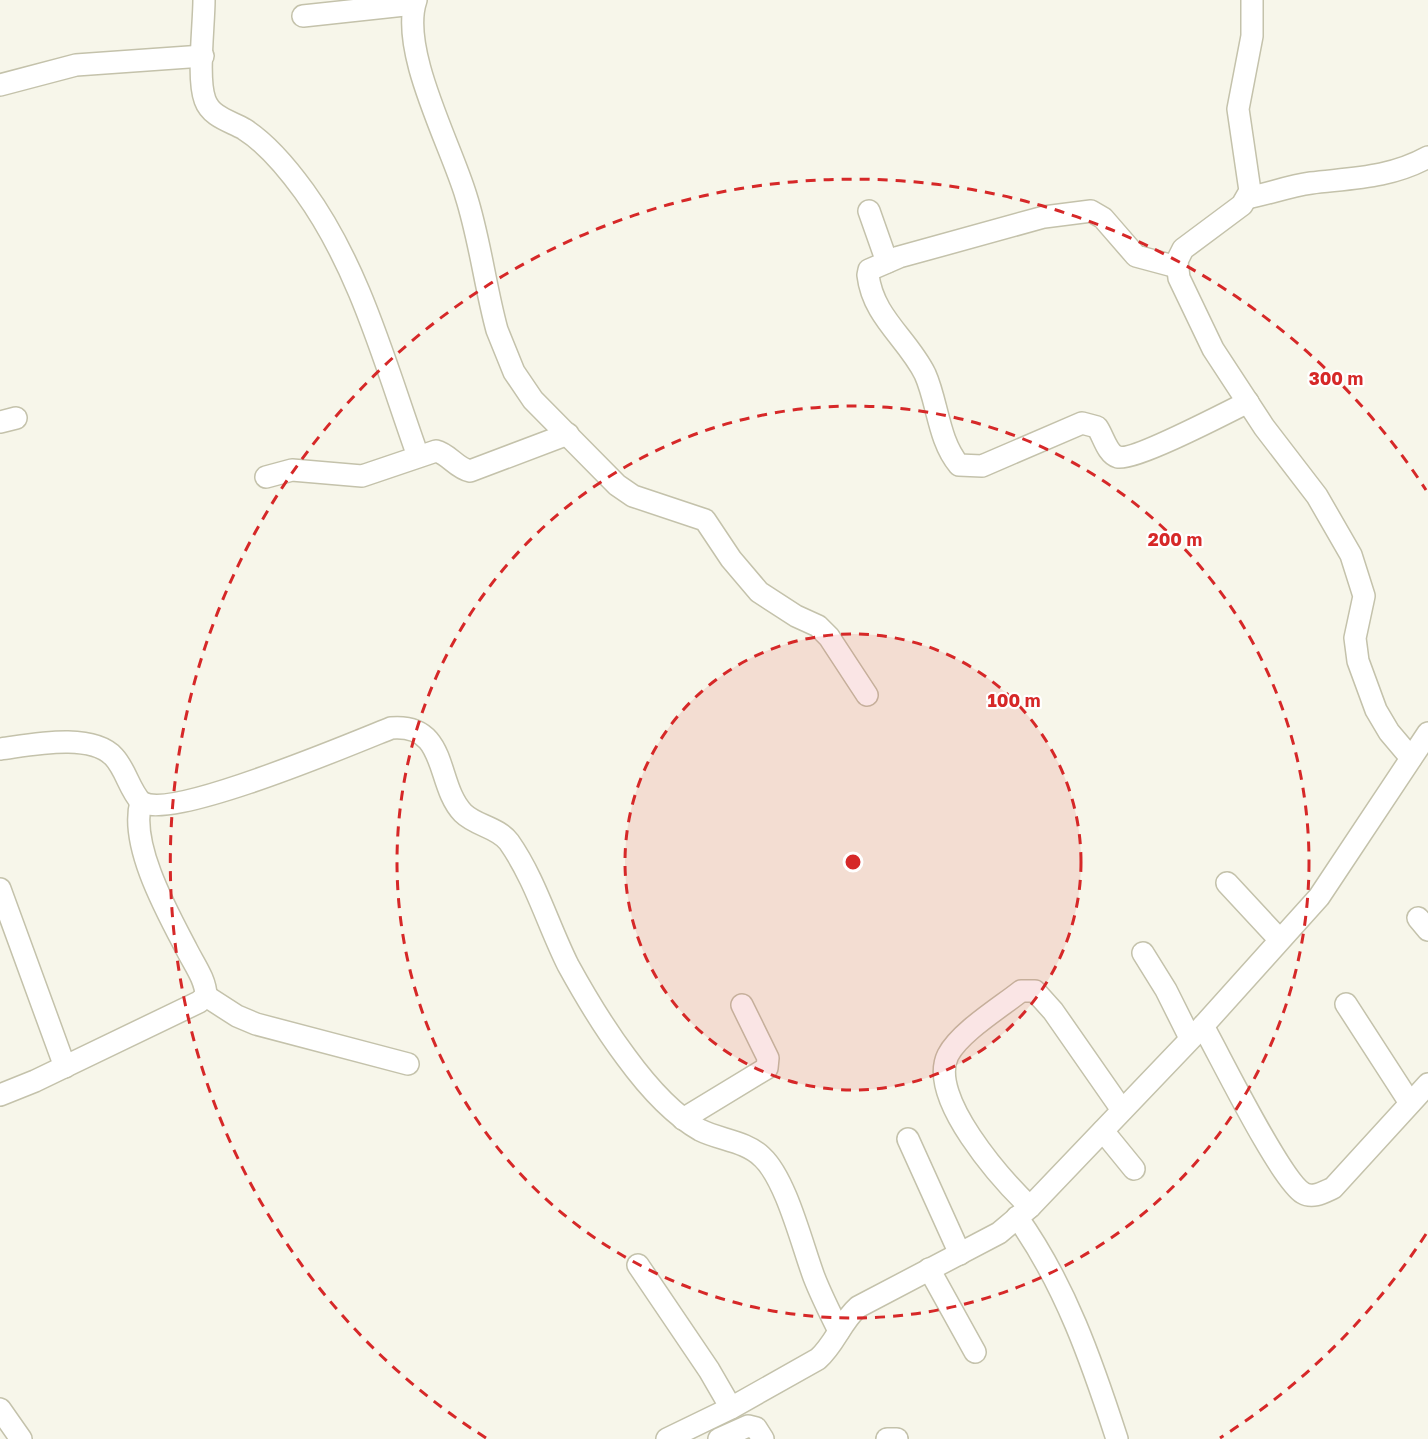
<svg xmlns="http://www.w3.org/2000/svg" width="1428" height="1439" font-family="'Golos Text',sans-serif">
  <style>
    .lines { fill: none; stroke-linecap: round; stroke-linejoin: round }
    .minor-casing { stroke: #c4c2ab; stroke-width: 24 }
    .minor { stroke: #fff; stroke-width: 21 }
    .ring { fill: none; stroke: #d62828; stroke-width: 3; stroke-dasharray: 10 8 }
    .centre { fill: #d62828; stroke: #fff; stroke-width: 3 }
    .ring-label { font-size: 18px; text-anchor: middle; font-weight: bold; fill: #d62828; stroke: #fff; stroke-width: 4.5; stroke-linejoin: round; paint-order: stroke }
  </style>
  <rect width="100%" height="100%" fill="#f7f6ea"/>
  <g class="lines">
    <defs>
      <g id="minor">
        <path d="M204,0C204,25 197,79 205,100C211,117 230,121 244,129C268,144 288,169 304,191C360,268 386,367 418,456"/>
        <path d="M416,0C399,50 451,145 466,196C480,240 485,286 497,330L514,372L533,400L617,485L633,496L705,520L731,559L759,592L796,616L818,626L829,637L867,695"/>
        <path d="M1252,0V36L1238,109L1250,191L1242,205L1183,249L1177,261L1179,278L1213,349L1264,427L1317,496L1351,555L1364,596L1355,638L1358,661L1376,710L1389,732L1411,758"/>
        <path d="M303,16L414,4"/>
        <path d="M0,85L76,65L203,56"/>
        <path d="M1247,198C1268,194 1289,186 1311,183C1352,178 1390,178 1428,157"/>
        <path d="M869,211L887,262"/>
        <path d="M1177,267L1136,256L1103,218L1091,211L1044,217L899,257L869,270L868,275C873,317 907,338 925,374C938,403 938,440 959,465L982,466L1082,423L1097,427C1103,435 1107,454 1118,457C1134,461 1228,412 1248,402"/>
        <path d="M0,422L16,418"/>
        <path d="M266,477L292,470L362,476L436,451C449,454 456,468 470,471L568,434"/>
        <path d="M0,749C31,745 91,732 114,757C126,770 129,789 141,802C172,820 351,744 391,728C449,723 435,784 463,813C476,826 498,827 509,842C535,879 548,925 568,965C585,996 605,1029 626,1057C645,1083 672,1114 700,1130C720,1140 746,1141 762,1157C786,1179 802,1245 814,1277C821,1295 830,1313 839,1331"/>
        <path d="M1227,883L1279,939"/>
        <path d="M0,889L65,1067"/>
        <path d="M1418,918L1428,930"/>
        <path d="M1143,953L1166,990L1190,1038"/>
        <path d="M206,996L237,1016L256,1024L408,1064"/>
        <path d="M1346,1004L1410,1103"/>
        <path d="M1203,1026C1220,1056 1280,1179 1303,1193C1313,1199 1324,1192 1333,1188L1428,1084"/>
        <path d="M0,1095L35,1081L199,1002L206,996C206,980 194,964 187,950C167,912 129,844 141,802"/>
        <path d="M683,1119L767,1068L768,1058L742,1005"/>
        <path d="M1103,1131L1134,1169"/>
        <path d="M908,1139L960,1254"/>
        <path d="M1030,1207C1002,1180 927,1097 948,1055C960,1032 1001,1007 1021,991H1035L1053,1011L1122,1110"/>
        <path d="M1017,1217C1065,1284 1092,1362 1117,1439"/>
        <path d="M638,1265L709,1370L731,1408"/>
        <path d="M929,1269L975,1352"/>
        <path d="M0,1409L21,1439"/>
        <path d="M667,1439L731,1408L818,1359C835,1344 841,1322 858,1307L999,1233L1030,1207L1203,1026L1319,897L1428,733"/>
        <path d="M719,1439L748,1426L756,1428L763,1439"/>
        <path d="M887,1439H897"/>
      </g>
    </defs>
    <use href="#minor" class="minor-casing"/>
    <use href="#minor" class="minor"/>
  </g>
  <circle cx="853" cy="862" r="228" fill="#d62828" fill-opacity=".12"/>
  <g class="ring">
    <circle cx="853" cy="862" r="228"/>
    <circle cx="853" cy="862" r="456"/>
    <path d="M1426 1234A683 683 0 0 1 1220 1438M486 1438A683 683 0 1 1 1426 490"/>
  </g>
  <circle cx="853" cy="862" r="9" class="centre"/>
  <g class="ring-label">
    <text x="1336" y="385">300 m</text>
    <text x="1175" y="546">200 m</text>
    <text x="1014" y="707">100 m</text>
  </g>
</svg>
